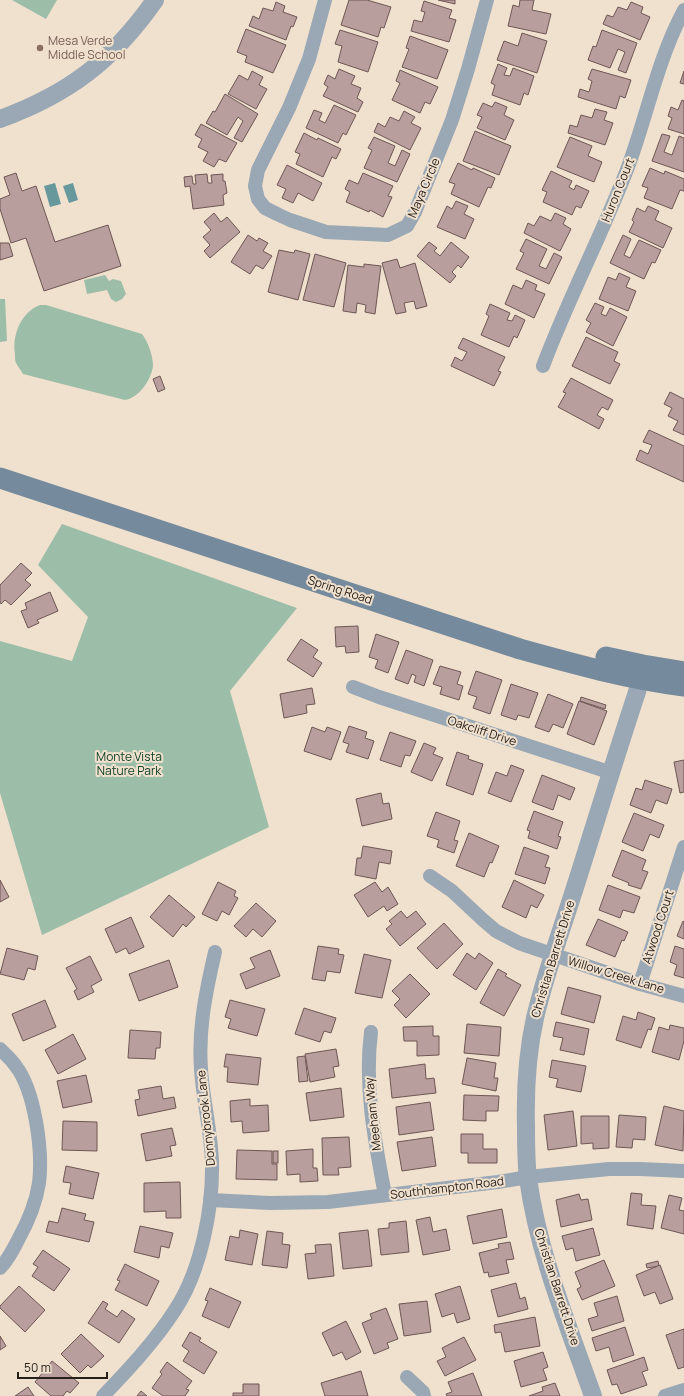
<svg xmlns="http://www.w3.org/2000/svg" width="684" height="1396" font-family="Manrope,sans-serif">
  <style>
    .green { fill: #9cbea9 }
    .water { fill: #66989c }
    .building { fill: #b89e9c; stroke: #6e5755 }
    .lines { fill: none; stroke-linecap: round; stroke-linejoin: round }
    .minor { stroke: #99a8b4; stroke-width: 14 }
    .tertiary { stroke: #99a8b4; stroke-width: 18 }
    .secondary { stroke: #758b9d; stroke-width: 21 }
    .education-dot { fill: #8d6e63; stroke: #f0e0ce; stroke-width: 1.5 }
    .labels { text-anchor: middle; stroke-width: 4; stroke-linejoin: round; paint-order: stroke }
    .education-label { font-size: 12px; fill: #785e54; stroke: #f0e0ce; text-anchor: start }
    .street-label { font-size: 12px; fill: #26201a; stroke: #f0e0ce }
    .park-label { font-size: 12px; fill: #0f4028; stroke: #f0e0ce }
  </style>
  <rect width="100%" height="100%" fill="#f0e0ce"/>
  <g class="green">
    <path d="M12,0H57L46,19Z"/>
    <path d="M105,275L109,281L113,279L121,281L126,294L122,299L116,302L111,299L107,290L87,294L84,280Z"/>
    <path d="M0,299H5L7,341L0,342Z"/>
    <path d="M40,305H46L142,334C148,342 153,355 153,366C151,380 139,398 125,400L23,374C21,370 18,367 16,363C15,361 15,357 15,354C12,335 21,312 40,305Z"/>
    <path d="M62,524L297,608L230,691L269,827L42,935L0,793V641L72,661L88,617L38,565Z"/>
  </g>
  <g class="water">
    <path d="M55,183L61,204L50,207L44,186Z"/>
    <path d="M73,183L78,200L69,203L63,186Z"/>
  </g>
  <g class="building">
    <path d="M349,0H367L391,7L384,28L381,27L378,37L341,25Z"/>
    <path d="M438,0H455V4Z"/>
    <path d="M520,0H534L532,10L551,14L546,34L508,26L513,5L519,7Z"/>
    <path d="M424,1L452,10L449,18L456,20L449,42L411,31L414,20L422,22L425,12L421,11Z"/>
    <path d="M276,2L285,6L283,12L297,17L293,27L291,26L286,40L249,26L253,16L259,19L263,8L273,11Z"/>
    <path d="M631,2L643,7L641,13L650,17L640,40L603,24L607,15L613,17L618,7L627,10Z"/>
    <path d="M246,29L286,45L273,73L245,62L247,56L237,52Z"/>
    <path d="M340,30L378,42L368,72L338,62L342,46L335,44Z"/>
    <path d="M602,30L637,43L626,73L618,70L625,52L618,49L610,68L588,60L593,46L596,47Z"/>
    <path d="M522,33L547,41L537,73L497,60L504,41L518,46Z"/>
    <path d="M410,36L448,50L437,79L402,67L409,49L406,48Z"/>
    <path d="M498,64L507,68L504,75L510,76L513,68L534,76L528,95L524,93L520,105L492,95L495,85L491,83Z"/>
    <path d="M339,69L355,76L351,84L361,88L357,98L363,102L358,112L323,96L328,87L324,84L328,75L335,79Z"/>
    <path d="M592,69L631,80L625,98L620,96L616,109L578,97L580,89L589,92L592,81L588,79Z"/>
    <path d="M400,70L438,87L430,104L425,102L420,113L392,100L400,83L396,81Z"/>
    <path d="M252,71L263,77L259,85L267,89L256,109L228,94L239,75L248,80Z"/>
    <path d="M684,71V84L680,83Z"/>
    <path d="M225,94L258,114L242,142L234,138L243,121L238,117L227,135L206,123L213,111L215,112Z"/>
    <path d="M682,100L684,101V134L668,129L672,118L668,116L671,107L678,110Z"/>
    <path d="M495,102L507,107L504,115L514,120L505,140L477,128L482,117L477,115L483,103L492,107Z"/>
    <path d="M334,105L356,115L346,135L343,133L338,143L306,128L314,110L322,113L319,120L325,123Z"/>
    <path d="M595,109L607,112L604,120L613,123L605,145L568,133L570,125L577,127L581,115L592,118Z"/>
    <path d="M404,111L415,117L411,123L421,128L410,150L374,132L378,123L385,127L390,117L399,121Z"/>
    <path d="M201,124L237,143L226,162L219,159L214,167L203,161L208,152L198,147L202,139L195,135Z"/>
    <path d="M475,131L511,146L499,175L463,161Z"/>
    <path d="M304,133L317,140L318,138L341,149L336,159L332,157L323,177L296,164L300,154L295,152Z"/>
    <path d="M662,134L670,136L664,152L672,155L679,136L684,138V172L652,161Z"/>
    <path d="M374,137L395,146L388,163L395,166L402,150L410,154L397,182L364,168L372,150L368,148Z"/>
    <path d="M570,137L592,146L588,156L602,162L594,182L557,167Z"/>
    <path d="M458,163L472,170L473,168L495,178L491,188L488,187L479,207L451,194L455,184L449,182Z"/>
    <path d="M287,165L322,183L313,201L298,193L293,203L282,198L286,189L277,185Z"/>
    <path d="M650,168L664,174L665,171L684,179V191L680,190L672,209L644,198L648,188L642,186Z"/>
    <path d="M551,171L572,181L569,187L574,190L576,185L589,191L581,208L576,206L572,215L543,202L547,192L542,190Z"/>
    <path d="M16,173L22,191L36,186L55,242L108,225L121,266L44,291L26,238L11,243L0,209V199L10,195L4,177Z"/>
    <path d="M363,173L393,186L388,196L392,197L383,217L370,210L369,212L346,202L350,192L345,189L349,180L358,184Z"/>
    <path d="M207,174L208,183H212L211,175L223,174V181H225L227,193L223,195L224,205L193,209L190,186L185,187L184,177L192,176L193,184H196L195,175Z"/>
    <path d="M456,201L468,206L464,214L474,219L465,239L437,227L447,206L452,209Z"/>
    <path d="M648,206L659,211L655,220L672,228L663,248L629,232L634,222L632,220L637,208L645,212Z"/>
    <path d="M214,213L221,222L227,217L240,232L210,258L204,251L210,245L203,237L211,230L204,222Z"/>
    <path d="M555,213L566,218L563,224L571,229L560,251L524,233L528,223L534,226L540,216L551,221Z"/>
    <path d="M248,235L257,241L259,238L268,243L263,251L272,256L263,269L256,265L250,274L231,262Z"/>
    <path d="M623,235L631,239L624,255L630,258L639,240L661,250L655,263L652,262L644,279L610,263Z"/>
    <path d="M526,239L547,249L539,266L546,269L554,253L562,257L549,284L516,269L524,253L520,251Z"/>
    <path d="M429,242L437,248L434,251L440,256L451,242L469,257L461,268L458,265L452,272L456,276L450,283L417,256Z"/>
    <path d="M0,243H9L13,256L0,260Z"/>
    <path d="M279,250L294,253L295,250L310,254L298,300L268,292Z"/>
    <path d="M315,254L346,263L334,307L303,300Z"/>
    <path d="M397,259L400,268L415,263L427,306L416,309L414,301L404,303L406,312L396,314L382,263Z"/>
    <path d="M364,264L381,266L375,314L365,312L366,305L357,303L356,313L343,311L348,265L364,267Z"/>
    <path d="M619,273L630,278L626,287L636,291L628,311L599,299L608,277L616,280Z"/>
    <path d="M526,280L537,285L535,290L545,294L534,318L505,304L513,285L522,289Z"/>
    <path d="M595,303L604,307L601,314L606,316L610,308L627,317L613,346L586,332L591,323L586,320Z"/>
    <path d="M490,304L510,313L507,320L512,321L515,315L525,320L517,338L514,336L509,347L481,335L489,316L486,314Z"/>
    <path d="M586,337L618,352L614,361L620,364L610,384L572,366Z"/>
    <path d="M463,338L505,357L498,371L501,372L494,386L451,366L455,357L462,361L467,352L458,348Z"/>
    <path d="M160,376L165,389L158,392L153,379Z"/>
    <path d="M571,378L613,400L608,410L602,407L597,415L604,419L599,429L558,407L566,393L563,392Z"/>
    <path d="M670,392L684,399V435L673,430L678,421L668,416L672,408L664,404Z"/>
    <path d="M649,430L684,446V482L636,460L640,450L648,454L652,445L643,442Z"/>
    <path d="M21,563L32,573L25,580L31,585L11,605L5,600L1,604L0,602V585Z"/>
    <path d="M50,592L58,611L37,620L39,623L28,628L21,611L27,609L25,603Z"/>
    <path d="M358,626L359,652L346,653L345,646L336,647L335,627Z"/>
    <path d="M376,634L399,642L388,673L375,668L378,660L369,657Z"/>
    <path d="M301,639L318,650L313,657L322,663L313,677L287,660Z"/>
    <path d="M406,650L433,660L424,686L414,682L416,676L412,674L408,684L395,679Z"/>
    <path d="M440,666L461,672L457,684L463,686L459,700L440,694L442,687L433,684Z"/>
    <path d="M476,671L502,680L490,714L473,708L477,697L468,694Z"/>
    <path d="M511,684L538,693L529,718L518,715L516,720L501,715Z"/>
    <path d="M312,688L315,704L306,705L307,713L284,718L280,694Z"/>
    <path d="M548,694L573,704L563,728L553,724L549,732L535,727Z"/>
    <path d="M581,697L606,705L605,709L580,701Z"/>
    <path d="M579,701L607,711L594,745L567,734Z"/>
    <path d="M349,726L367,732L365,738L374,741L368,759L346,752L349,744L343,742Z"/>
    <path d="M312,727L325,732L327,727L341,732L331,760L304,751Z"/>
    <path d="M390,732L416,741L410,756L405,755L401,767L380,760Z"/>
    <path d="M424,743L436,748L433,754L443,758L432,781L411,772Z"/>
    <path d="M457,752L469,756L468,759L483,764L473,795L446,785Z"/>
    <path d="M684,760V792L680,793L674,762Z"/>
    <path d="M511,765L524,770L511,802L488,793L496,772L507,776Z"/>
    <path d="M542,775L575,788L570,800L558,795L553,810L532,802Z"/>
    <path d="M645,780L672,789L667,804L656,800L651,813L630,805L636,788L642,790Z"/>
    <path d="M381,793L383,804L389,803L392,819L362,826L356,799Z"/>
    <path d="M534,811L563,822L558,836L561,837L557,849L528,838L530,831L527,830Z"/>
    <path d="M436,812L460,821L454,840L458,841L454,853L437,847L439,840L427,836Z"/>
    <path d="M634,813L664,825L659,838L650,834L643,851L622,842Z"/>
    <path d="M469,833L499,846L492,863L490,862L484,877L456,866Z"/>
    <path d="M363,846L392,851L390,864L379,862L376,879L355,875L357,858H361Z"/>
    <path d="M524,847L549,856L545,867L550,868L545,884L515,874Z"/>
    <path d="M622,850L646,860L642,870L648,872L641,889L628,885L629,883L612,876Z"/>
    <path d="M0,880L9,897L0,902Z"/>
    <path d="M514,880L544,895L537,908L531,905L526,918L502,907Z"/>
    <path d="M218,882L236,891L234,896L238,898L229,915L222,911L217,921L202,914Z"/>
    <path d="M375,882L382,892L388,887L398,904L387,911L384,906L368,917L354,895Z"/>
    <path d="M608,885L640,897L634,913L623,910L620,918L599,910Z"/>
    <path d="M169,895L195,917L186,927L183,924L173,937L150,917Z"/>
    <path d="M256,903L276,921L262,937L253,929L246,937L234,926Z"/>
    <path d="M401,911L407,918L416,911L426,924L400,946L386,929L392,924L389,921Z"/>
    <path d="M131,917L144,947L129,954L126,948L116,953L105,929Z"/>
    <path d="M598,919L628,932L624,941L622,940L615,957L586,945Z"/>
    <path d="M683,921L684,922V939L677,936Z"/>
    <path d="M444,923L463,944L437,969L417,948Z"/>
    <path d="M318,946L339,949L338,954L344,955L340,973L327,971L325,981L312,979Z"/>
    <path d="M675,946L684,949V978L674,975L677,965L670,962Z"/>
    <path d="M7,948L38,956L35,970L28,968L24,980L0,974Z"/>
    <path d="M270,950L280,976L246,989L240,974L255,968L250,958Z"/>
    <path d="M467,953L475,959L479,953L493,963L476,990L453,975Z"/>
    <path d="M364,954L391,960L382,998L355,993Z"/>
    <path d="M90,956L102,980L91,986L94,992L78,1000L74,991L77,989L66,968Z"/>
    <path d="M169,960L178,987L139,1001L129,974Z"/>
    <path d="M498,969L507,974L505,976L521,985L504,1016L480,1003Z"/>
    <path d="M410,974L430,994L406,1018L394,1005L400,999L392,991Z"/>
    <path d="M568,987L601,996L594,1023L561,1014Z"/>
    <path d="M45,1000L56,1027L23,1041L12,1014Z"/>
    <path d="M230,1000L265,1009L257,1036L228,1028L231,1019L225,1017Z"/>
    <path d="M304,1008L336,1018L331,1033L324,1031L320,1042L295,1034Z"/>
    <path d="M638,1012L655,1018L651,1030L648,1029L641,1048L616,1040L623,1016L636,1020Z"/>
    <path d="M556,1022L589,1029L584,1055L560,1050L563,1038L553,1036Z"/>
    <path d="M467,1024L501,1027L499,1056L464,1053Z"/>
    <path d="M670,1025L684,1028V1041L679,1060L652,1052L659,1027L669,1030Z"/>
    <path d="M433,1026V1036H439V1055L417,1056V1041H404L403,1027Z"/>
    <path d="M130,1030L161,1032L160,1048H156L155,1059L128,1058Z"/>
    <path d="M73,1034L86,1059L58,1074L45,1050Z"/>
    <path d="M336,1049L339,1066L333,1067L335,1077L310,1082L305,1054Z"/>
    <path d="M226,1054L261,1058L258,1085L227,1082L228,1067H224Z"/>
    <path d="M305,1056L308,1081L299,1082L297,1057Z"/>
    <path d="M467,1058L496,1063L494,1078H498L496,1091L462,1084Z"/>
    <path d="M552,1060L586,1066L581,1092L556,1087L558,1079L549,1077Z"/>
    <path d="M425,1064L426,1079L434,1078L436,1093L392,1098L389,1069Z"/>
    <path d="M86,1075L92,1102L63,1108L57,1081Z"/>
    <path d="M161,1086L163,1099L174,1097L176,1108L138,1116L135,1100L140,1099L138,1090Z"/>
    <path d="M341,1088L344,1117L310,1121L306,1093Z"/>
    <path d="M464,1095L499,1096L498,1111H486V1121L463,1120Z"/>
    <path d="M250,1099V1106L268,1105L269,1131L243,1133L242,1121L231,1122L230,1101Z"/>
    <path d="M430,1102L434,1130L399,1135L396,1107Z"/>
    <path d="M664,1106L684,1111L683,1151L655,1145Z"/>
    <path d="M573,1111L577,1146L548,1150L544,1115Z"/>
    <path d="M619,1115L646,1117L645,1140L633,1139L632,1148L616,1147Z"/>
    <path d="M581,1116H609V1148L593,1149V1143L581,1144Z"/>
    <path d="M63,1121L97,1122V1151L62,1150Z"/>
    <path d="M172,1128L176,1145L170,1146L172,1156L146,1161L141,1134Z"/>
    <path d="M461,1134H483V1149H497V1163H468V1153H461Z"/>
    <path d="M349,1137L351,1167L338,1168L339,1175H323L322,1138Z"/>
    <path d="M432,1137L436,1166L402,1171L397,1142Z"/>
    <path d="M313,1149V1168H317L318,1181L300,1182V1174L287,1175L286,1151Z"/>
    <path d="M237,1150L272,1151V1164H277V1180L236,1179Z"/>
    <rect x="273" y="1151" width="5" height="12"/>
    <path d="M66,1166L99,1173L93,1199L69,1194L71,1183L63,1182Z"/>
    <path d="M180,1182L181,1218H166V1211L144,1212V1183Z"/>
    <path d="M631,1193L642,1194L641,1205L656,1206L653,1229L627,1225Z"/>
    <path d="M579,1194L581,1200L588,1199L592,1220L561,1227L556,1200Z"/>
    <path d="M669,1195L682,1198L679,1210L684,1211V1234L661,1228Z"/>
    <path d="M62,1208L86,1214L84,1220L94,1222L89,1242L46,1232L49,1221L58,1223Z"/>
    <path d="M502,1209L507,1237L473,1244L467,1216Z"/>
    <path d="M430,1217L433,1232L446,1229L450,1250L423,1255L416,1220Z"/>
    <path d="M406,1221L409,1252L381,1255L378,1229L389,1228V1223Z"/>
    <path d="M140,1226L173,1233L169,1248L161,1246L159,1258L134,1252Z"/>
    <path d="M593,1228L600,1255L576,1261L573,1248L566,1250L562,1236Z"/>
    <path d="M240,1230L258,1234L252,1265L225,1260L230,1236L239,1238Z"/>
    <path d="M368,1230L372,1266L343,1269L339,1233Z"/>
    <path d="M267,1231L283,1233L282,1244L290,1245L287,1268L262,1265Z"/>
    <path d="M510,1242L514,1259L506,1260L509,1273L489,1277L488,1272L484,1273L479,1253L499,1248L498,1244Z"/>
    <path d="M331,1244L334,1276L308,1279L305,1254L316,1253L315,1245Z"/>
    <path d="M43,1250L70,1269L54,1291L32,1276L38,1267L33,1264Z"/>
    <path d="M604,1260L615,1286L582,1300L577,1289L581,1287L575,1272Z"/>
    <path d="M658,1261L659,1266L647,1268L646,1264Z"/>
    <path d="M125,1264L159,1281L147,1306L115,1290L120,1281L117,1280Z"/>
    <path d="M660,1265L673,1299L660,1304L655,1292L644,1296L636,1275Z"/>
    <path d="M516,1283L520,1299L525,1297L528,1309L498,1317L491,1290Z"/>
    <path d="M19,1286L45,1310L25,1332L0,1308V1306Z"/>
    <path d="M460,1286L470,1319L457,1323L454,1313L442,1317L435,1294Z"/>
    <path d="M210,1288L241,1302L229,1328L202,1316L208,1301L205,1300Z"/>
    <path d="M617,1296L624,1321L592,1331L588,1319L598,1316L594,1303Z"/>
    <path d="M103,1301L108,1304L105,1309L117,1317L122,1310L135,1319L119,1343L88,1323Z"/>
    <path d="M427,1301L431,1332L404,1336L399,1304Z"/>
    <path d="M386,1308L398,1339L387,1343L389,1348L374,1354L362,1323L372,1319L370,1314Z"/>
    <path d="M535,1317L540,1346L505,1352L501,1332L495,1333L494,1325Z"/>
    <path d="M346,1321L361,1352L346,1360L342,1352L333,1356L322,1333Z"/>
    <path d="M625,1327L634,1355L613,1362L609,1347L596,1351L592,1338Z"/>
    <path d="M684,1329V1367L678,1369L666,1335Z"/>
    <path d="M190,1332L201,1338L199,1341L217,1352L204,1374L183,1361L189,1351L182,1346Z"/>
    <path d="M81,1334L104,1356L91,1368L88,1365L80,1373L61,1354Z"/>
    <path d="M0,1336L6,1346L0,1350Z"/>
    <path d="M464,1337L476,1360L445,1376L437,1361L446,1357L442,1348Z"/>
    <path d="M543,1352L548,1367L543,1369L547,1380L521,1387L514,1361Z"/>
    <path d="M644,1357L648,1370L642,1372L647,1385L621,1394L617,1384L612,1385L607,1370Z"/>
    <path d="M52,1361L79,1383L70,1393L67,1391L63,1396H51L35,1382Z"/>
    <path d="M167,1362L192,1381L186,1389L189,1390L185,1396H163L152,1388L162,1374L160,1372Z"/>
    <path d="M361,1371L368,1396H325L321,1383Z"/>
    <path d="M473,1373L482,1396H447L446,1394L452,1392L448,1382Z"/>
    <path d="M555,1383L560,1396H529L543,1391L542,1387Z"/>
    <path d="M243,1384H259V1396H233V1393H243Z"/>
    <path d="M28,1387L34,1396H15Z"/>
    <path d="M141,1391L147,1396H137Z"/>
  </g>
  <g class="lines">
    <g class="minor">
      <path d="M325,0L309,59L289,108L258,170L255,186L258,199L265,208L279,215L290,220L326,232L388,235L407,226L415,212L452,120L468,69L487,0"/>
      <path d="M543,366C568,299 602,235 628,167C647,116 658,58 684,10"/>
      <path d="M353,687L379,697L612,773"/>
      <path d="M430,876L452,891L482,919L496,931L519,943L640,984L684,996"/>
      <path d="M640,984L684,847"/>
      <path d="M371,1032C364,1087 375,1142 385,1195"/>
      <path d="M0,1049C5,1054 11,1059 15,1065C35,1090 43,1151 39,1183C36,1203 28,1222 18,1240C13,1250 8,1260 0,1268"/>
      <path d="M210,1200L270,1203L328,1202L498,1182L528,1177L609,1169H640L684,1171"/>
      <path d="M407,1377L423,1392L424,1396"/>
      <path d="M103,1396C129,1369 155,1341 175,1310C201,1271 213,1208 212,1162C211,1131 203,1100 201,1069C198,1029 206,991 215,952"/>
      <path d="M665,1396L684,1390"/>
    </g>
    <g class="tertiary">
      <path d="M0,119C69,94 113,60 155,0"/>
      <path d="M593,1396C568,1325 538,1253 528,1178C526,1161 526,1144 526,1127C525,1090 527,1054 535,1018C546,971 563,926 577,881C597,818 616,755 637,692L643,666"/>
    </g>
    <g class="secondary">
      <path d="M0,478L520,649C574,664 628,679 684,686"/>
      <path d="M606,657L643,665L684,672"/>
    </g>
  </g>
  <circle class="education-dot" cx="40" cy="48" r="4"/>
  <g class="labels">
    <g class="education-label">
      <text x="48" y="45">Mesa Verde<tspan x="48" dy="14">Middle School</tspan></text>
    </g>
    <g class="street-label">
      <text transform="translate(424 188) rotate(-67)" y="4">Maya Circle</text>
      <text transform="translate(618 190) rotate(-68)" y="4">Huron Court</text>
      <text transform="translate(340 590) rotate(18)" y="4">Spring Road</text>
      <text transform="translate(482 731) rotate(18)" y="4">Oakcliff Drive</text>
      <text transform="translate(658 927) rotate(-72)" y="4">Atwood Court</text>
      <text transform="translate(553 959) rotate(-73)" y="4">Christian Barrett Drive</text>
      <text transform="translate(616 975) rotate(17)" y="4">Willow Creek Lane</text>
      <text transform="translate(373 1114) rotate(-96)" y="4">Meeham Way</text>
      <text transform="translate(206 1118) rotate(-96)" y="4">Donnybrook Lane</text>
      <text transform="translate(447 1188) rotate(-7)" y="4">Southhampton Road</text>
      <text transform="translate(557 1287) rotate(72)" y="4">Christian Barrett Drive</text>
    </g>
    <g class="park-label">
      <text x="129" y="761">Monte Vista<tspan x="129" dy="14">Nature Park</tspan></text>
    </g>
  </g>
  <path d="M18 1372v6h89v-6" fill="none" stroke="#26201a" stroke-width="2"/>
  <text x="24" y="1372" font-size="12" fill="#26201a" stroke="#f0e0ce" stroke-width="3" paint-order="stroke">50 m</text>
</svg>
